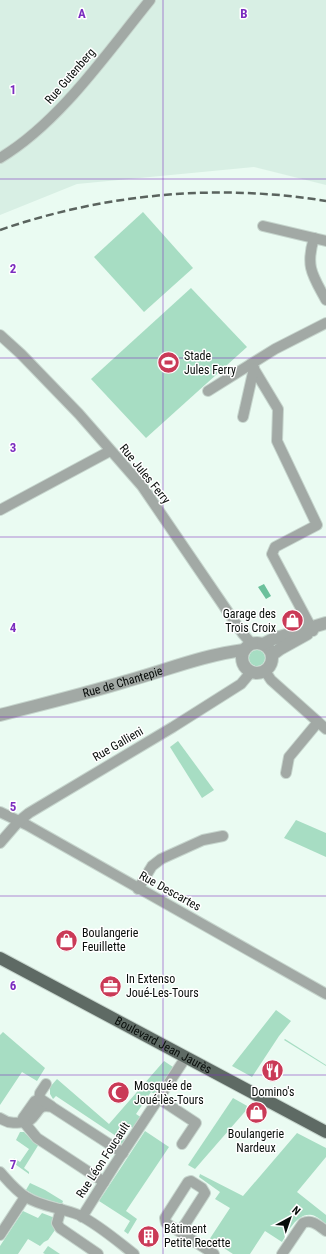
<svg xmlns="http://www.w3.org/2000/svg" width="326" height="1254" font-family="'Roboto Condensed',sans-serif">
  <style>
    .built { fill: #d8efe4 }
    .green { fill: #a7ddc3 }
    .water { fill: #6bc09b }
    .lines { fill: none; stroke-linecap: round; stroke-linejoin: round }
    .minor-casing { stroke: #c6d5cd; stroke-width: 12 }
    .tertiary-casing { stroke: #c6d5cd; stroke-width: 14 }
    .primary-casing { stroke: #c6d5cd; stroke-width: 14 }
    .minor { stroke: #a2a9a5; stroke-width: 10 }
    .tertiary { stroke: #a2a9a5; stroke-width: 12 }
    .primary { stroke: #5e6a64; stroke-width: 12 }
    .rail { stroke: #5a635e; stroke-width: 2.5; stroke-dasharray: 8 4; stroke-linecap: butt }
    .grid { fill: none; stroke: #7b2cbf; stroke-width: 1; stroke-opacity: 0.55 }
    .labels { text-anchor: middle; stroke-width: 3; stroke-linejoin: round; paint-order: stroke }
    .street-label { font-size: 12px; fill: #080d0a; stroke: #fff }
    .poi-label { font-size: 12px; fill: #080d0a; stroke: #fff; text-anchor: start }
    .grid-label { font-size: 13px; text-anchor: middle; font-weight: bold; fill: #7b2cbf; stroke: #fff; stroke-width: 3; stroke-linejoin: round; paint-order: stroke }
  </style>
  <rect width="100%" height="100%" fill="#eafbf2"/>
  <path class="built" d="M0,0H326V185L254,167L77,184L0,215Z"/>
  <g class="green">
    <path d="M143,212L193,268L144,312L94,257Z"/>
    <path d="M191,288L247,347L146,438L91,379Z"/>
    <circle cx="257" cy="658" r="8"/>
    <path d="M178,741L214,790L202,798L170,747Z"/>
    <path d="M296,820L326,833V857L284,838Z"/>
    <path d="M276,1010L291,1021L279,1036L252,1077L232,1066Z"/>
    <path d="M3,1032L45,1068L37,1081L22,1072L0,1105V1035Z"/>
    <path d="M285,1039L326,1065V1066L284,1040Z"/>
    <path d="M164,1061L173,1067L157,1095L151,1092L136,1114L142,1118L134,1129L129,1125L121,1137L126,1141C121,1145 118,1145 112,1142L116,1136L56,1096L53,1099L50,1094V1087L57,1079L109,1124Z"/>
    <path d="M233,1098L249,1107L195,1169L188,1165Z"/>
    <path d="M145,1131L169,1147L126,1211L137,1219L128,1234L124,1231L130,1221L99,1201Z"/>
    <path d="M20,1132H24L31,1139L39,1144L24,1168L29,1172V1174L12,1162L14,1158L20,1162L29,1149L16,1140Z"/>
    <path d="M297,1133L326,1148V1157L297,1192L326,1215V1224C322,1221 317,1216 312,1215C297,1212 288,1232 282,1242L265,1231L250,1254H233L213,1241L210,1245L207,1243L230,1208L215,1199L220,1192L199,1177L200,1174L243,1196Z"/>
    <path d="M30,1183L45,1190L63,1201L62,1204L38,1197L26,1190Z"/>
    <path d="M23,1211L38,1218L42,1213L55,1218L53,1225L55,1230L48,1240L44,1242L40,1246L28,1239L18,1254H0V1246Z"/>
    <path d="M48,1246L60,1254H45L43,1253Z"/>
  </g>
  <path class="water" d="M264,584L271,596L266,599L258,587Z"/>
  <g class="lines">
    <defs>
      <g id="minor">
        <path d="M0,158C59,123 107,53 150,0"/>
        <path d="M263,226L326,241"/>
        <path d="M314,238C305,267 313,276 326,300"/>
        <path d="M0,335L21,354L79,414L142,486L243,634L252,644"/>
        <path d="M251,364L278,409L277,441L317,525L275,547L272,554L313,631"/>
        <path d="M208,391L275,349L326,323"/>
        <path d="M243,417L254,368"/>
        <path d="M0,510L110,451"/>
        <path d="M265,671L271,680L326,729"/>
        <path d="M286,773L289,757L318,722"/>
        <path d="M0,812L27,825L326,994"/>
        <path d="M0,843L19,821L29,813L173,727L241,684L251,672"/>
        <path d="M138,889L152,866L161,859L203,840L223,836"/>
        <path d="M158,1098L196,1123L182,1144"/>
        <path d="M39,1100L40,1093L46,1084"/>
        <path d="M0,1118C10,1125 18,1123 29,1121C39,1114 37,1103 52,1107L123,1153"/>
        <path d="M23,1121L37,1138L104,1182"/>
        <path d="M23,1121V1118L35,1101L42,1100L51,1106"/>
        <path d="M0,1172C8,1181 16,1191 26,1197C42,1207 62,1208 79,1215C99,1225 116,1240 134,1254"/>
        <path d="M61,1209L57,1223L60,1228L98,1254"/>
        <path d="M82,1217L114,1166L186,1057"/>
        <path d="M180,1232L205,1193L202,1188L191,1181L188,1182L165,1218L166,1223L214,1254"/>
        <path d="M0,1235L25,1197"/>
        <path d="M282,1254L303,1223C312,1219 319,1226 326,1231"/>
      </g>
      <g id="tertiary">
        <circle cx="257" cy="658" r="15"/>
        <path d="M263,644L273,639L326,623"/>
        <path d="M272,655L280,649L307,634"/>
        <path id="s1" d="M0,715C42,704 85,694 127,681C167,670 203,655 244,650"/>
      </g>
      <g id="primary">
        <path id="s2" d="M0,958L326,1132"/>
      </g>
    </defs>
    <use href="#minor" class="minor-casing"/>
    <use href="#tertiary" class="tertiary-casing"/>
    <use href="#primary" class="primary-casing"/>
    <use href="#minor" class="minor"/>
    <use href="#tertiary" class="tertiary"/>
    <use href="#primary" class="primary"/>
    <path class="rail" d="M0,230C104,194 217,183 326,201"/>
  </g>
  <path class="grid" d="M163,0V1254M0,179H326M0,358H326M0,537H326M0,717H326M0,896H326M0,1075H326"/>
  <defs>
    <symbol id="stadium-disc" viewBox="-11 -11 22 22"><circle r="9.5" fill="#ca3a57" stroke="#fff"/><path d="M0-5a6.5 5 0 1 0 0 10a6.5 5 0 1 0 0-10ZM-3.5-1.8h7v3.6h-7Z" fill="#fff"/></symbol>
    <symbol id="shop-disc" viewBox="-11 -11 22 22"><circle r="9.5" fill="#ca3a57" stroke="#fff"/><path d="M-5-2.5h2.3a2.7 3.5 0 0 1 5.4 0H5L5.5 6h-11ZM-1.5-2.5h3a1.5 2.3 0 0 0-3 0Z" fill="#fff"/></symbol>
    <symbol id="office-disc" viewBox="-11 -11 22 22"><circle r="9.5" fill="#ca3a57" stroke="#fff"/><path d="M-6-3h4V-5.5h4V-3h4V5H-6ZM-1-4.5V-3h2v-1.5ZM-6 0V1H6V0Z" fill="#fff"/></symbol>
    <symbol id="restaurant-disc" viewBox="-11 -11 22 22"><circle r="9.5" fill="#ca3a57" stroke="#fff"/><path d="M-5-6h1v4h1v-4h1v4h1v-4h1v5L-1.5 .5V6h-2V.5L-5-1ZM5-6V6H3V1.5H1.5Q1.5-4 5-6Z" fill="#fff"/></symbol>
    <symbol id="mosque-disc" viewBox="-11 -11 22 22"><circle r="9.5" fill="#ca3a57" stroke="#fff"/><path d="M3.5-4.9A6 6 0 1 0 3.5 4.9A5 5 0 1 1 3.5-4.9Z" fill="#fff"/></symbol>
    <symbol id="building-disc" viewBox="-11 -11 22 22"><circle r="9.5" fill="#ca3a57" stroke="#fff"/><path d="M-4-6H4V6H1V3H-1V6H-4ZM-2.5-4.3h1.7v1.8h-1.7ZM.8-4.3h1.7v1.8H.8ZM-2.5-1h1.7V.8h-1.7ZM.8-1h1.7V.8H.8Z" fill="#fff"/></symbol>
  </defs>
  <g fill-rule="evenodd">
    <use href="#stadium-disc" x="156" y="350" width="25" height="25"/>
    <use href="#shop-disc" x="280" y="608" width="25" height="25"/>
    <use href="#shop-disc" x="54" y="928" width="25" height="25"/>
    <use href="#office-disc" x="98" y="974" width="25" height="25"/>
    <use href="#restaurant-disc" x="260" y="1058" width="25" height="25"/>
    <use href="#mosque-disc" x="106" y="1080" width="25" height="25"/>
    <use href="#shop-disc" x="244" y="1100" width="25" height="25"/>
    <use href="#building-disc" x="136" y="1224" width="25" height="25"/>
  </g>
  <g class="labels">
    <g class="street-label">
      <text transform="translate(70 76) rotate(-49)" y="4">Rue Gutenberg</text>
      <text transform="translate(145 474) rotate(51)" y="4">Rue Jules Ferry</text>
      <text dy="4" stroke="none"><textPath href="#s1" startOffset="127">Rue de Chantepie</textPath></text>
      <text transform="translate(118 744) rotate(-30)" y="4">Rue Gallieni</text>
      <text transform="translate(170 891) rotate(29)" y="4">Rue Descartes</text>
      <text dy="4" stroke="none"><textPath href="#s2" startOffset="185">Boulevard Jean Jaurès</textPath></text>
      <text transform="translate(103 1160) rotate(-57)" y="4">Rue Léon Foucault</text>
    </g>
    <g class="poi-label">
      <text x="184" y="360">Stade<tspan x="184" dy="14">Jules Ferry</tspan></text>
      <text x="276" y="618" text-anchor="end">Garage des<tspan x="276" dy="14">Trois Croix</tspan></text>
      <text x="82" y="937">Boulangerie<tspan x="82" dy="14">Feuillette</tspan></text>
      <text x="126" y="983">In Extenso<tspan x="126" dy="14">Joué-Les-Tours</tspan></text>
      <text x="134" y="1090">Mosquée de<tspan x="134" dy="14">Joué-lès-Tours</tspan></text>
      <text x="273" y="1096" text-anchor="middle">Domino's</text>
      <text x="256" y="1138" text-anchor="middle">Boulangerie<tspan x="256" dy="14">Nardeux</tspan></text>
      <text x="164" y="1233">Bâtiment<tspan x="164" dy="14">Petite Recette</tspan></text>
    </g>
  </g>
  <g class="grid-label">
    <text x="82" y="18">A</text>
    <text x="244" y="18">B</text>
    <text x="13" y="94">1</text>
    <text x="13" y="273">2</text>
    <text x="13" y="452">3</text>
    <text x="13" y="632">4</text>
    <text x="13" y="811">5</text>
    <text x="13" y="990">6</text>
    <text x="13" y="1169">7</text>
  </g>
  <g transform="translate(290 1218) rotate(40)" stroke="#ffffff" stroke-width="3" paint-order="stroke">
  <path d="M0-3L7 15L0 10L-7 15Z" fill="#080d0a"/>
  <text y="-6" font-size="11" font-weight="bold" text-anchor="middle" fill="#080d0a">N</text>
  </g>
</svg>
